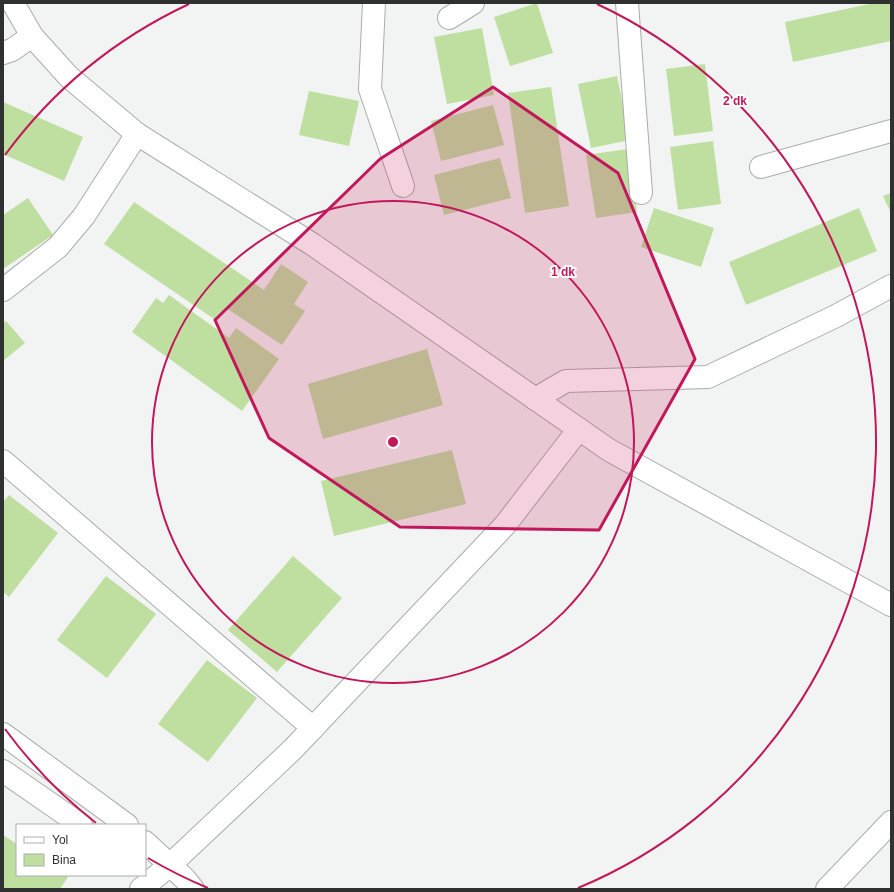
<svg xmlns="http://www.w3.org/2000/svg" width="894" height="892" font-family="Helvetica,sans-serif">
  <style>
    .building { fill: #bfdfa0 }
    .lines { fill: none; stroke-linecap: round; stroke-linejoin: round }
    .minor-casing { stroke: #aaadab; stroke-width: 24 }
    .minor { stroke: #fff; stroke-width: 22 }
    .marked { fill: #c2185b; fill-opacity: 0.2; stroke: #c2185b; stroke-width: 3; stroke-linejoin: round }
    .ring { fill: none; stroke: #c2185b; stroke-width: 2 }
    .centre { fill: #c2185b; stroke: #fff; stroke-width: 2 }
    .ring-label { font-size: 12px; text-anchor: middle; font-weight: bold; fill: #c2185b; stroke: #fff; stroke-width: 4; stroke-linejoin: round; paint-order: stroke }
  </style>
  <rect width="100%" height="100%" fill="#f1f4f2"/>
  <g class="building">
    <path d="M537,3L553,53L510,66L494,17Z"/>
    <path d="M874,3H891V41L793,62L785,22Z"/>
    <path d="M482,28L494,95L447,104L434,37Z"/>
    <path d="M705,64L713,131L674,136L666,69Z"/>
    <path d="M617,76L630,140L591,148L578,84Z"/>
    <path d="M551,87L569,206L525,213L508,93Z"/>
    <path d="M309,91L359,101L349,146L299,135Z"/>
    <path d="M3,102L83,137L64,181L3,154Z"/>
    <path d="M493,105L504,145L441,161L431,121Z"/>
    <path d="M713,141L721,204L678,210L670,147Z"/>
    <path d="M628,149L637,212L596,218L586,155Z"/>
    <path d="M500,158L511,198L444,215L434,175Z"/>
    <path d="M891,193V213L883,196Z"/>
    <path d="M28,198L53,235L3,269V215Z"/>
    <path d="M134,202L264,290L281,264L308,282L294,304L305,311L282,345L226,308L217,321L104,244Z"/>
    <path d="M654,208L714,228L701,267L641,247Z"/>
    <path d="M859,208L877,251L746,305L729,262Z"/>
    <path d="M169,295L229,338L236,328L279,359L242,411L132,332L156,298L163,303Z"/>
    <path d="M6,321L25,343L3,361V323Z"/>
    <path d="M427,349L443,405L323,439L308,384Z"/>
    <path d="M452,450L466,504L334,536L321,481Z"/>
    <path d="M9,495L58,533L9,597L3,592V502Z"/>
    <path d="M293,556L342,598L277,672L228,630Z"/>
    <path d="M106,576L156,614L107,678L57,640Z"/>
    <path d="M207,660L257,698L208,762L158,724Z"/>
    <path d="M3,835L17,844V875H64L68,877L60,889H3Z"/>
  </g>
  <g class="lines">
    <defs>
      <g id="minor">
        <path d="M13,3L32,36L69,77L137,134L312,244L609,450L891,605"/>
        <path d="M374,3L370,89L403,186"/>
        <path d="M627,3L641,193"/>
        <path d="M449,18L473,3"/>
        <path d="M3,53L12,50L32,36"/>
        <path d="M761,167L891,131"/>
        <path d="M3,290L58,247L84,216L137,134"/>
        <path d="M535,399L566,381L708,377L836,316L891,286"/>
        <path d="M3,461L313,728"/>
        <path d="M3,734L127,825"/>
        <path d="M3,771L81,825"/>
        <path d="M145,842L185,879L193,889"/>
        <path d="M141,889L170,865L293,749L505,525L579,429"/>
        <path d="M827,889L891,822"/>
      </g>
    </defs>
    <use href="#minor" class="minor-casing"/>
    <use href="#minor" class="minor"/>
  </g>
  <path class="marked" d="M493,87L618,173L695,359L599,530L400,527L269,438L215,320L380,159Z"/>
  <g class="ring">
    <circle cx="393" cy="442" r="241"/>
    <path d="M208 888A483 483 0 0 1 148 858M96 823A483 483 0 0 1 5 729M5 155A483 483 0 0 1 189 4M597 4A483 483 0 0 1 578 888"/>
  </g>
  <circle cx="393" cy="442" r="6" class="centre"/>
  <g class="ring-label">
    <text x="735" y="105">2 dk</text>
    <text x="563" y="276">1 dk</text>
  </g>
  <rect width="894" height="892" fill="none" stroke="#2f3130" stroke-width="8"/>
  <rect x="16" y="824" width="130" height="52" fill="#ffffff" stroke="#acadac"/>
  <rect x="24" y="837" width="20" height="6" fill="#ffffff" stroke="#acadac"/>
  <text x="52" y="844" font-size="12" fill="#2f3130">Yol</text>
  <rect x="24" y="854" width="20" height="12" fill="#bfdfa0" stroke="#acadac"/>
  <text x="52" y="864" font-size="12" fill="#2f3130">Bina</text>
</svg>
